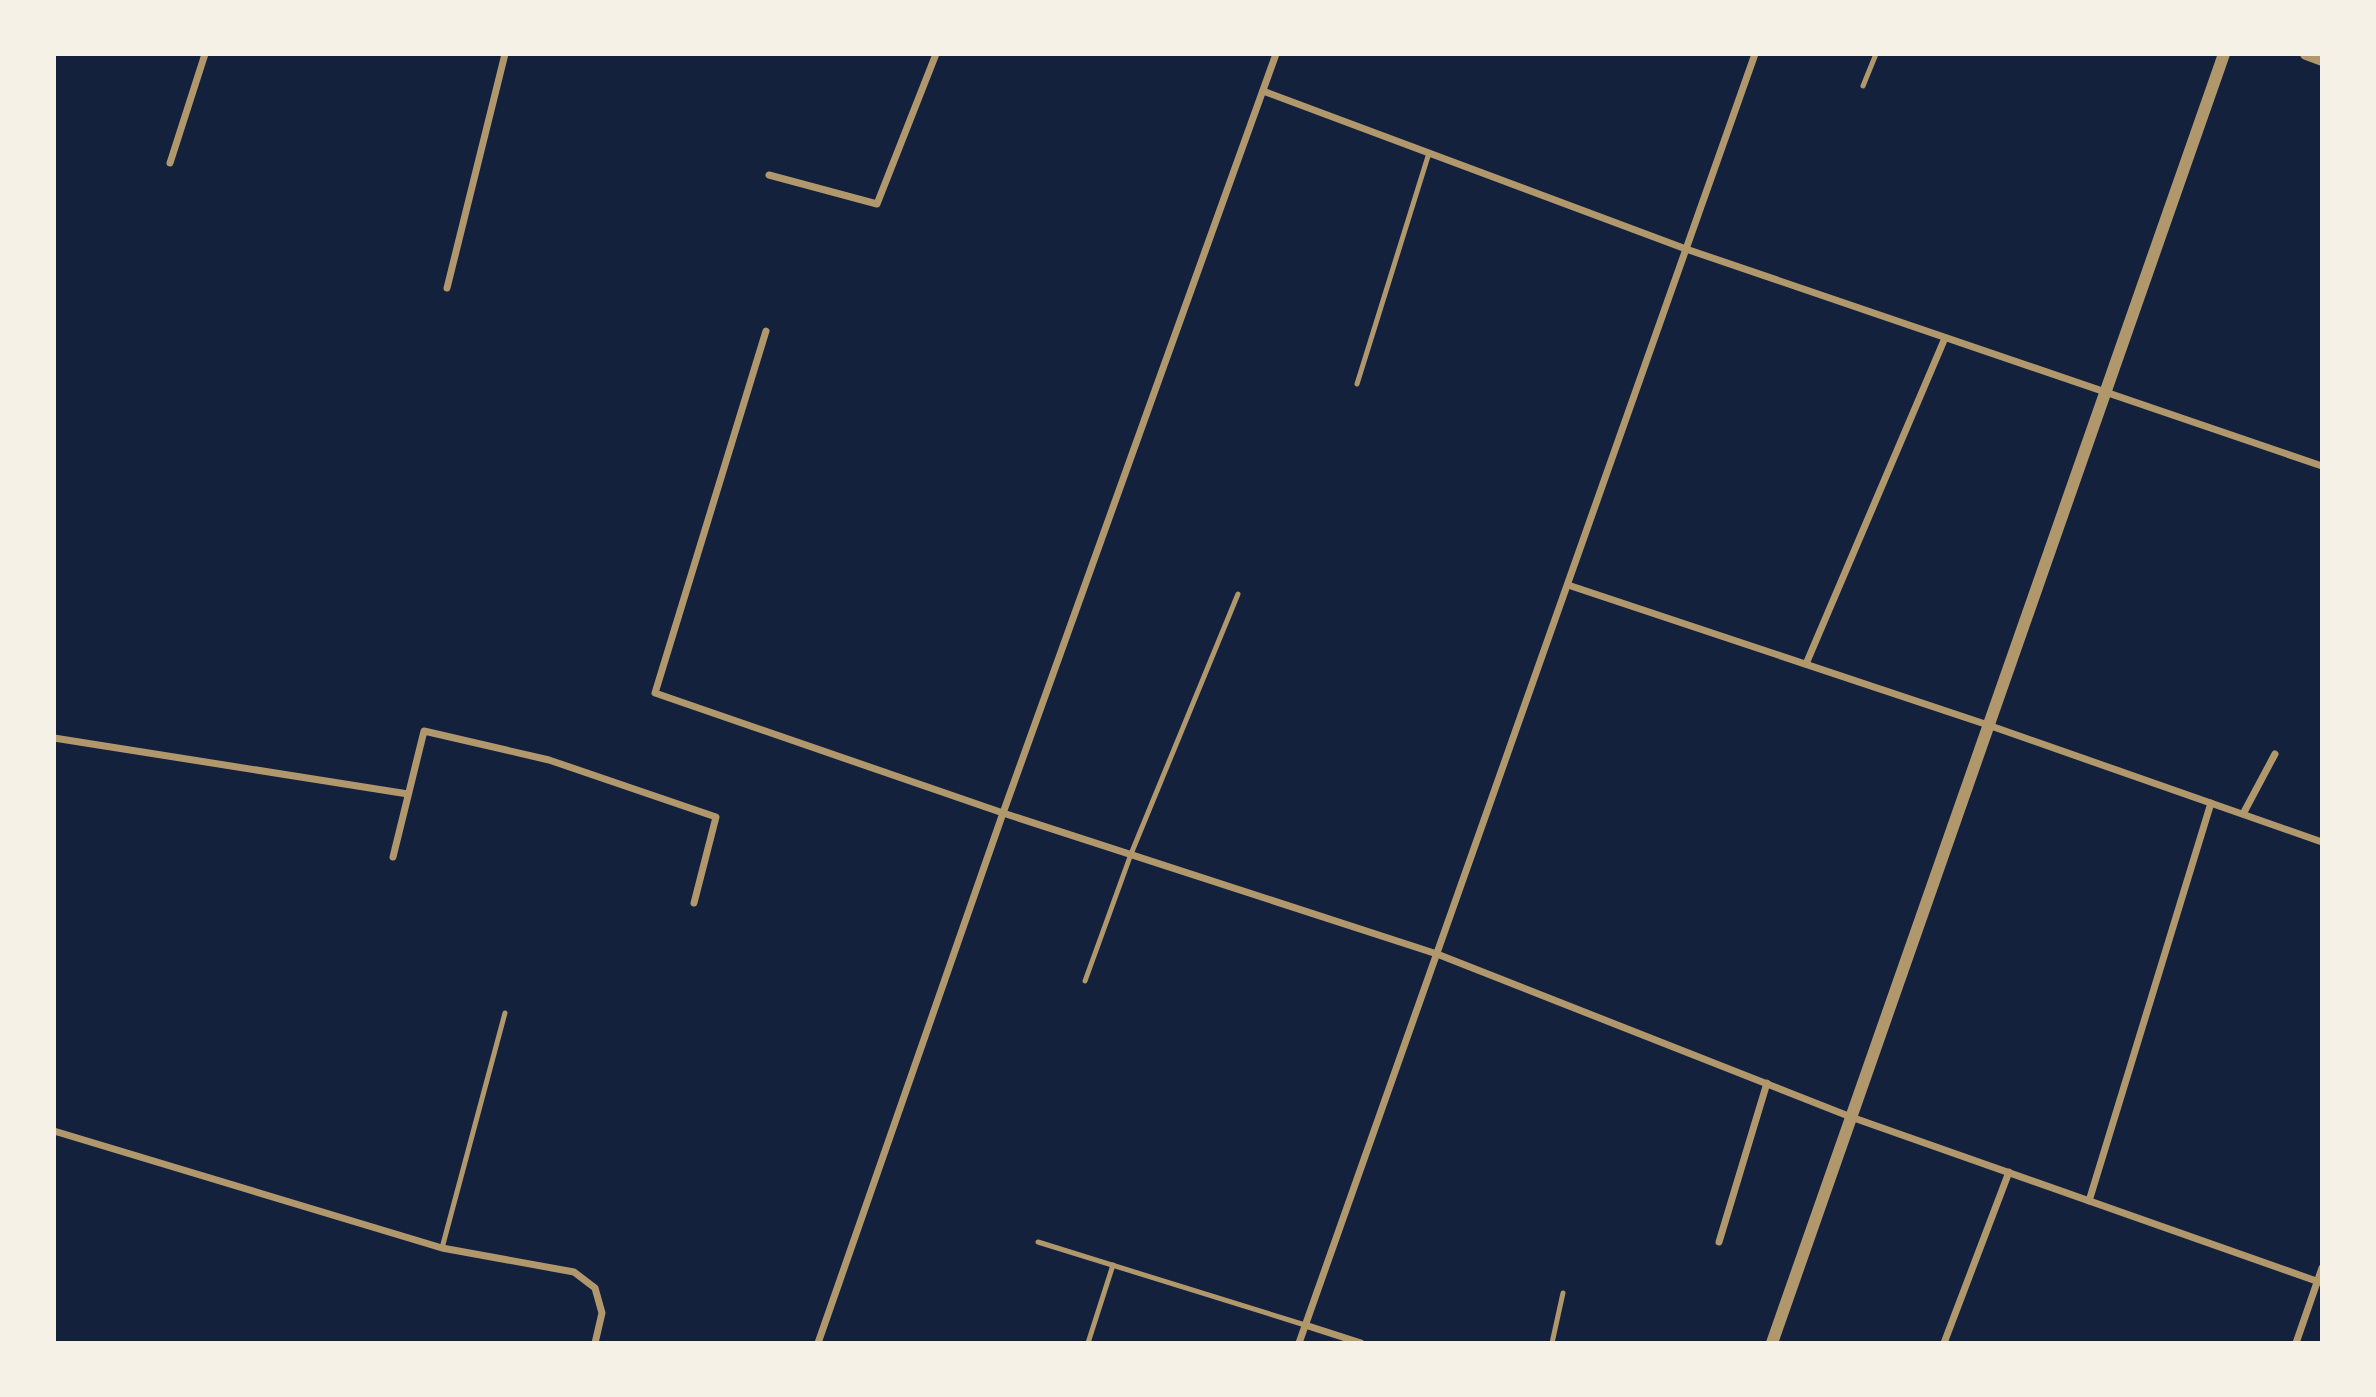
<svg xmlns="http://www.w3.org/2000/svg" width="2376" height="1397" font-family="'Sofia Sans Condensed',sans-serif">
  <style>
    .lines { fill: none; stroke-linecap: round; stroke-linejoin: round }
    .service { stroke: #b1986c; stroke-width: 5 }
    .minor { stroke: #b1986c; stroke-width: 7 }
    .tertiary { stroke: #b1986c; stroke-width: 12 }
  </style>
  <rect width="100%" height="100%" fill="#14213d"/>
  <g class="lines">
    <g class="service">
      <path d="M1863,86L1876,54"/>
      <path d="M1357,384L1429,153"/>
      <path d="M1085,981L1131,854L1238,594"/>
      <path d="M1038,1242L1305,1325"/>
      <path d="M442,1248L505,1013"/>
      <path d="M1088,1343L1113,1265"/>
      <path d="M1552,1343L1563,1293"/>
    </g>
    <g class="minor">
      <path d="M1263,91L1686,249L2322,466"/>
      <path d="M170,163L205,54"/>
      <path d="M769,175L877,204L936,54"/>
      <path d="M447,288L505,54"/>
      <path d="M766,331L655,693L1003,813L1437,954L1851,1117L2322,1283"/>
      <path d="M1568,585L1988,725L2322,842"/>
      <path d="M1806,664L1945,338"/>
      <path d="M54,738L408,794"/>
      <path d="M2243,814L2275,754"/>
      <path d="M393,857L424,731L549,760L716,817L694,903"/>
      <path d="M54,1131L442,1248L574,1272L595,1288L602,1313L595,1343"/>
      <path d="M2089,1201L2211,803"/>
      <path d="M1719,1242L1767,1083"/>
      <path d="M1305,1325L1361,1343"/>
      <path d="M818,1343L1003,813L1276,54"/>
      <path d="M1299,1343L1755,54"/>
      <path d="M1944,1343L2009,1172"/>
      <path d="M2296,1343L2322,1268"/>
    </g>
    <g class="tertiary">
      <path d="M2306,54L2322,60"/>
      <path d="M1772,1343L2224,54"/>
    </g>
  </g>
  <rect width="2376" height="1397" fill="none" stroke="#f6f1e7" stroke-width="112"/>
</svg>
